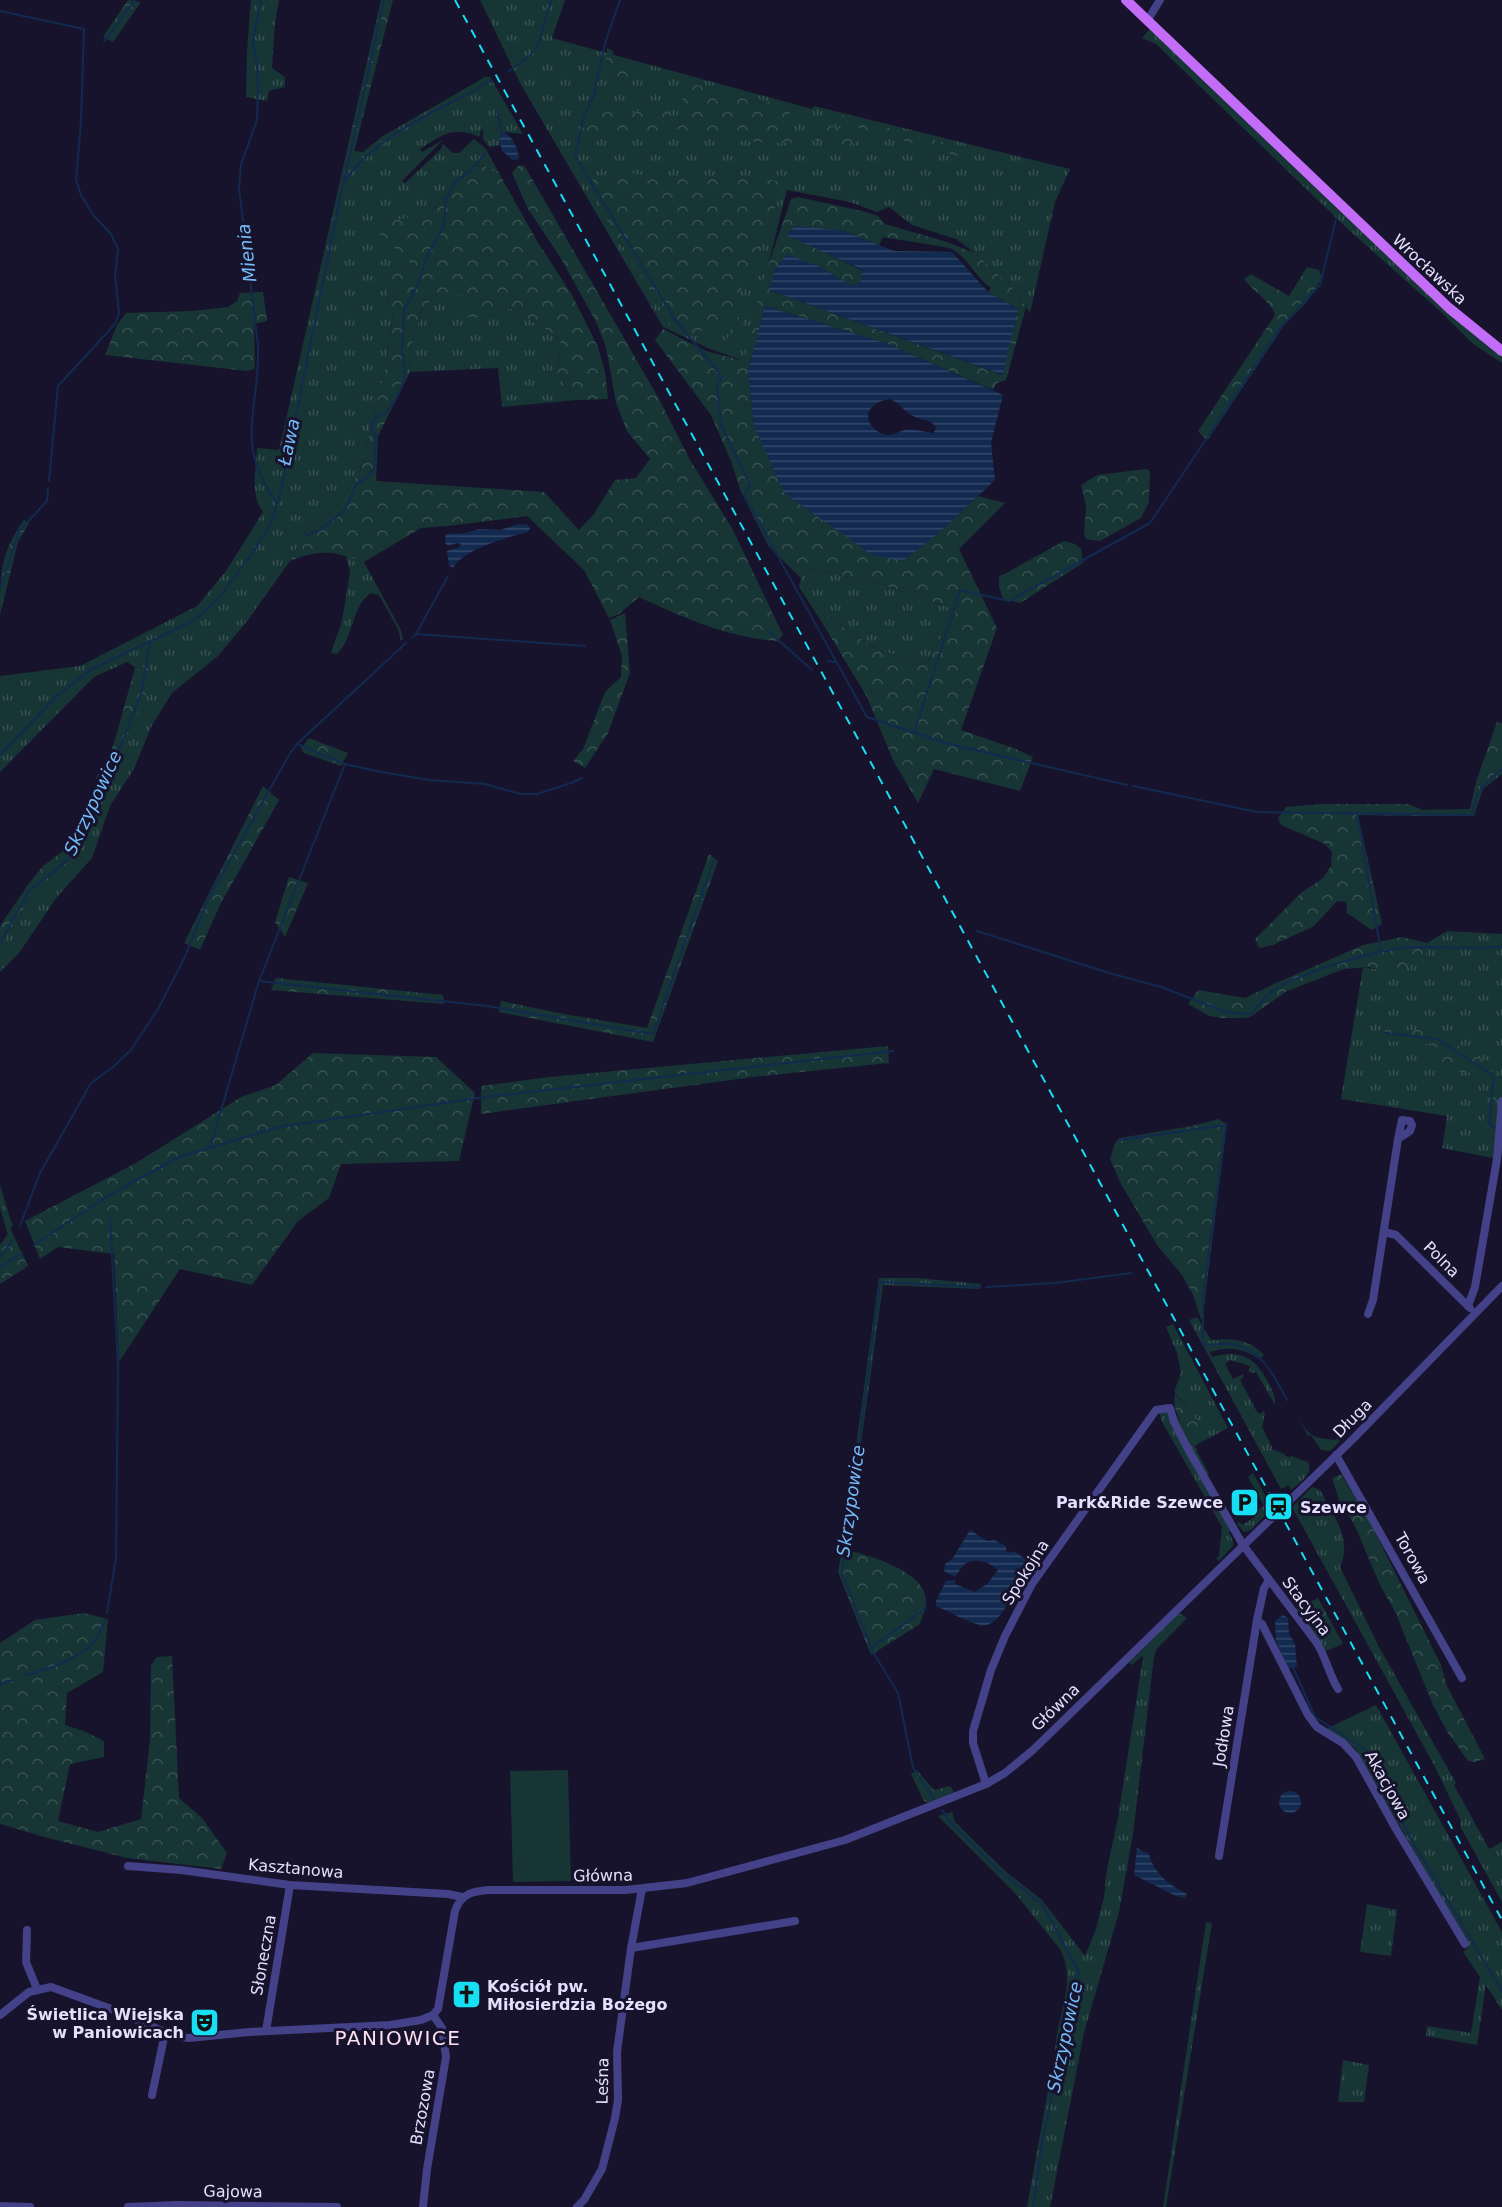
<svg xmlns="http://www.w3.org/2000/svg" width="1502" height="2207" font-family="'DejaVu Sans',sans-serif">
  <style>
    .grass { fill: url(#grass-tufts) }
    .forest { fill: url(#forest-crowns); fill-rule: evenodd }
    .pitch { fill: #163534 }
    .water { fill: url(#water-rules); fill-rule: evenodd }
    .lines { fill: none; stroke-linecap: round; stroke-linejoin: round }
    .stream { stroke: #122a50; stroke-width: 2 }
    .minor { stroke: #434188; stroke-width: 8 }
    .major { stroke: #c36cf7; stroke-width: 10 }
    .rail { stroke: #16def3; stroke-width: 2; stroke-dasharray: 9 8; stroke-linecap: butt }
    .labels { text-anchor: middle; stroke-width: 6; stroke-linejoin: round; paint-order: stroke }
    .street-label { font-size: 16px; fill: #e3dffd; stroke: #17132c }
    .poi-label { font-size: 16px; font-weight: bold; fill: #e3dffd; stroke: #17132c; text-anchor: end }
    .water-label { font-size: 18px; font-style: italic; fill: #73bbf8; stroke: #17132c }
    .quarter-label { font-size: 20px; letter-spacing: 1.5px; fill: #fde1f3; stroke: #17132c }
  </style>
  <defs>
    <pattern id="grass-tufts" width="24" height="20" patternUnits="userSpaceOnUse" patternTransform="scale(1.5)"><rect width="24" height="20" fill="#163534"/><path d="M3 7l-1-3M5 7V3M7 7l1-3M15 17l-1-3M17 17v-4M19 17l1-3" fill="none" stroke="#385252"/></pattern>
    <pattern id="forest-crowns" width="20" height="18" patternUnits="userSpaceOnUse" patternTransform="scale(1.5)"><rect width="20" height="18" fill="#163534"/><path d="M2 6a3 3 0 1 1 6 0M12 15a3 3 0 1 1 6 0" fill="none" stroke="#385252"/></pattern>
    <pattern id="water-rules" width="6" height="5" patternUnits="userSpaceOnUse" patternTransform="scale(1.5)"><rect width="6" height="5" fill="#122a50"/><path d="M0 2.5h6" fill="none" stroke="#34486a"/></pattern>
  </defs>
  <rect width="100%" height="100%" fill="#17132c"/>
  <g class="grass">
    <path d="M251,0H279L275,24L272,68L285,77V87L269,91L267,101L246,97L247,51Z"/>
    <path d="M480,0H565L552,38L812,109L814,106L1070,169L1055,202L1030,313L1012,287L975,253L956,239L912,225L889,207L877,212L850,202L787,190L744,361L710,349L663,327L520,83Z"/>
    <path d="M1150,29L1338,209L1502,355V363L1472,343L1441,312L1351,232L1156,44L1142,38Z"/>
    <path d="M485,77H490L523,134L503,132L499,138L500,145L489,147L483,139V130H481L480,137C453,125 442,135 420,149L422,152L443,140L402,181L405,183L440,150L443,144L453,153H459L474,139L486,149L500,175L483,165L472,166L432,212L417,216L415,266L399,268H380L388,288L389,310L393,314L386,366L360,471L334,510L321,522L306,530L290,561L248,620L218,656L172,693L151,727L134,769L110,806L92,858L57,897L19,953L0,972V946L26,905L47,878L66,863L102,786L96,778L108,758L116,762L144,665L133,675L135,667L127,662L94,677L0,772V676L80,666L197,606L226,571L263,512C250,495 256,469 257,448L279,450L347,150L363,152L383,136Z"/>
    <path d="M436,295H461L488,317L510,308L552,333L561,343L557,375L577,400L502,407L498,368L410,372L409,355L421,311Z"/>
    <path d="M346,556L364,562L401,630L403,639L401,641L398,629L379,595L371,593C351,606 354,638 337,654L331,653L342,621L350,572Z"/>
    <path d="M810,568L881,584L957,610L926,664L876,649L827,615L821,621L799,587L801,578Z"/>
    <path d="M1476,782L1483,789L1474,816H1420L1423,810L1470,809Z"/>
    <path d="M1447,931L1502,934V1155L1493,1158L1442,1148L1447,1116L1341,1099L1363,967L1373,969L1425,958L1427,943Z"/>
    <path d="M0,1185L11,1222L13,1224L8,1235L0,1208Z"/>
    <path d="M879,1278H917L981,1284L980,1289L883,1285L847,1544L839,1543L854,1461Z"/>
    <path d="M1197,1317L1211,1340C1232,1338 1249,1339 1264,1355L1259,1359C1243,1348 1228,1346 1210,1352L1212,1357C1240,1349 1255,1357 1268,1382C1272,1390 1276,1396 1275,1405L1256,1372L1252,1373L1249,1371L1250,1366L1230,1360L1225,1364L1233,1379L1244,1374L1243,1378L1240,1380L1256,1410L1259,1414L1264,1411L1265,1413L1262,1427L1272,1447L1271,1449L1285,1454V1456L1290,1457L1291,1456L1308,1462C1314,1474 1300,1482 1291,1490L1289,1485L1281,1489L1189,1320Z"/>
    <path d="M1173,1324L1228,1428L1194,1446L1209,1474L1205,1476L1177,1421V1416L1190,1434L1194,1414L1174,1392L1181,1373L1177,1353L1166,1327Z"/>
    <path d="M1168,1410L1230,1530L1229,1532L1233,1541V1546L1219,1561L1216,1558L1219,1556L1222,1527L1161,1420L1160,1412Z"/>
    <path d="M1295,1410C1307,1433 1308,1438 1335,1440L1340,1435L1343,1438L1330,1451L1321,1450L1311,1435L1308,1436Z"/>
    <path d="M1253,1473L1272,1508L1251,1530L1244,1532L1237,1524L1240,1522L1242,1525L1255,1517L1253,1512L1264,1506L1248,1477Z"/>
    <path d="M1312,1487L1320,1490C1333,1515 1353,1539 1340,1567L1379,1647L1456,1783L1454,1785L1489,1849L1502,1842V1902L1460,1826L1461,1821L1434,1765L1293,1509L1289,1510Z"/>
    <path d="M1318,1598L1343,1644L1326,1651L1296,1609Z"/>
    <path d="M1179,1613L1187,1618L1156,1650L1154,1657L1133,1834L1119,1912L1084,2033L1050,2207H1027L1055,2052C1056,2016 1078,1983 1060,1949L1015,1893L938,1816L952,1812L955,1822L1006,1872L1042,1900L1085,1956L1096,1929L1104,1897L1107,1869L1118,1818L1143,1657L1142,1656L1132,1665L1129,1663Z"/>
    <path d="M1376,1705L1502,1932V2010L1486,1985L1477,2045L1426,2036L1427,2026L1471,2033L1480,1977L1463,1952L1469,1947L1355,1748L1326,1729Z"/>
    <path d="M1367,1904L1397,1910L1391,1956L1360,1952Z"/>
    <path d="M1206,1922L1212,1923L1166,2207H1163Z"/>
    <path d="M1343,2060L1369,2065L1364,2102H1338Z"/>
  </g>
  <g class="forest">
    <path d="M128,0L141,2L113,42L103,37Z"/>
    <path d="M381,0H393L354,152L347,150Z"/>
    <path d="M607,48L613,51L614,57L631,66L640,75L605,81Z"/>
    <path d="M688,83L788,106L795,143L750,142L708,130L703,138L673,127Z"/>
    <path d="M591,107L633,113L646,109H668L670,117L664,134L645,138L587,132L582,126Z"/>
    <path d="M825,111L964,148L961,157L826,119Z"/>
    <path d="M820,122L856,134L854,144L831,145L812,139Z"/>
    <path d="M483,165L500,175L537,241L572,295L598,347L605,371L608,399L577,400L557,375L561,343L552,333L510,308L488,317L469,318L461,295H436L421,311L409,355L410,372L378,436L376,481L544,492L579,530L594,514L615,480L636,478L650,459L627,431L616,403L606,347L596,322L562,260L528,209L512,173L518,166L524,165L658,397L690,460L732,528L783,635L777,641C728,638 682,617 639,597L619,614L609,618L584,570L527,516L448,526L421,528L364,562C331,551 323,549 290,561L306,530L321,522L334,510L360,471L386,366L393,315L389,310L388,288L376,276L380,268H399L414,266L379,234L387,222L432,212L472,166Z"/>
    <path d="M630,173L658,177L771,180L785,183L730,317L691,336L671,326L604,215L592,178L596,176Z"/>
    <path d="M798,197L862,211L878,216L885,224L947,242L975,253L1012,287L1026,307L1006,380L997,383L993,390L885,343L766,306L748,370L754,426L941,531L978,496L1005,503L959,549L997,628L961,730L1016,749L1033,757L1020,791L934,769L918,803L893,760L867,697L821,621L827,615L876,649L926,664L957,610L881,584L810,568L801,578L769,547L741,492L731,461L711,415L655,340L663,329L706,351L744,361L761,286L791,199ZM844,231L879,245L883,237L950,248C968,257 975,277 991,288L988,292L1018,309L1002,375L769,290L818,266L852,287L860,283L863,271L787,234Z"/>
    <path d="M1307,267L1319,270L1322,278L1307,302L1285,324L1207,441L1198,431L1275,315C1269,299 1254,293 1244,279L1251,274L1289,296Z"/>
    <path d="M263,292L267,321L254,324L255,369L247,371L105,355L117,325L126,313L192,311L228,307L237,301L240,293Z"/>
    <path d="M736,316L744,319L734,353L723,350Z"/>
    <path d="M1146,469L1150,471L1149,502L1141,518L1100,541L1086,539L1084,533L1086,505L1081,485L1097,475Z"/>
    <path d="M24,520L29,523L18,542L0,615C0,576 0,553 24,520Z"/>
    <path d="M1064,541L1075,544L1081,549L1083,563L1020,603L1003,599L999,587V577Z"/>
    <path d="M625,613L630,673L608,733L585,768L573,761L583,749L605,692L621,677L622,656L610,620Z"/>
    <path d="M144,665H149L148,690L116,762L108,758L114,743L133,675Z"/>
    <path d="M1497,722L1502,723V774L1483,789L1476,782Z"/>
    <path d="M309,738L348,753L341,766L304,753L301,748Z"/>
    <path d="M98,781L102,786L89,812L75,850L66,863L47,878L26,905L0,946V927L2,923L30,882L43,866L63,851Z"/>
    <path d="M263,786L279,800L220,905L200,950L184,943Z"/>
    <path d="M1323,804H1408L1423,810L1420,816L1358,815L1382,924L1372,930L1347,913L1346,902L1337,901L1314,926L1273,945L1259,948L1255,939L1301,893L1323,878L1331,866L1332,852L1325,844L1281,825L1278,818L1286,807Z"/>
    <path d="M709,854L718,861L653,1042L499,1012L501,1001L564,1014L647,1028Z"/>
    <path d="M289,877L308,883L285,937L275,922Z"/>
    <path d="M1402,937L1427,943L1425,958L1409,966L1386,972L1369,967L1344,969L1287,991L1250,1017L1245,1018H1223L1209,1016L1188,1004L1198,990L1245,998L1274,984L1363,945Z"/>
    <path d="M276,978L443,995L444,1004L271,990Z"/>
    <path d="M1385,1030H1427L1439,1034L1492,1066L1494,1070C1483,1076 1452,1072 1440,1067L1438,1048L1430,1044L1388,1041L1384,1038Z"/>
    <path d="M888,1046L889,1063L753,1077L481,1114V1086L549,1077Z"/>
    <path d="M313,1053L436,1057L475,1093L459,1161L341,1164L329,1198L298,1221L252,1285L180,1269L119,1362L114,1254L58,1247L40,1259L25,1221L136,1163L241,1097L276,1085Z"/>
    <path d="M1498,1073L1496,1118L1486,1130L1483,1122L1491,1081Z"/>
    <path d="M1218,1119L1227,1124L1203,1314L1201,1320L1194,1297L1182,1275L1157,1245L1121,1184L1110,1159L1115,1143L1120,1138L1192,1126Z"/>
    <path d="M11,1230L28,1266L0,1284V1245Z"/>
    <path d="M1175,1394L1194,1414L1199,1430L1190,1434C1181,1421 1172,1411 1175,1394Z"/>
    <path d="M1341,1474L1371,1524L1441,1665L1447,1686L1485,1759L1474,1762L1468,1761L1448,1733L1433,1705L1396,1614L1379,1583L1355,1526L1339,1500L1332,1478Z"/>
    <path d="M842,1549C865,1554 926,1570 926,1601C926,1608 922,1617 920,1624L871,1655L838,1572Z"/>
    <path d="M84,1613L108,1619L103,1672L67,1693L65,1725L84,1731L104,1741V1757L70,1764L58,1821L98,1832L141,1819L150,1740L151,1665L157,1657L172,1656L179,1798L202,1818L227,1853L221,1869L127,1858L48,1838L0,1824V1643L35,1620Z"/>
    <path d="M917,1770L934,1790L950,1786L954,1792L929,1803L924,1801L911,1774Z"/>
  </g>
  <path class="pitch" d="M568,1770L571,1881L513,1882L510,1771Z"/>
  <g class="water">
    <path d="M503,132C513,136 518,149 519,159L513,160L502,151L499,138Z"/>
    <path d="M795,226L844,231L894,251L952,252L988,292L1018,309L1003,375L769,290L776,268L787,254L818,266L852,286L860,283L863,270L786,235Z"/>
    <path d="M765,306L885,343L1003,395L991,443L995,480L941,531L903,561L872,555L784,493L754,426L748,371ZM889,399C900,402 903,411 913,416C921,420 930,419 936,427L934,433C925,433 914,428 905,430C898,431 894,436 887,435C863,429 860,404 889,399Z"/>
    <path d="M518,524L528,525L530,528L528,532C508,537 462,550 453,568L449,565L447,551L459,547L461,544L457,543L448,546L445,543L446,534L466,533L479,529L500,530Z"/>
    <path d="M970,1530L987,1541L994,1540L1006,1546V1551L1010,1553L1014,1551L1027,1560C1019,1577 1003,1631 980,1625C967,1622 950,1612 936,1606V1601L946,1581L955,1580V1584L975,1592L987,1584L998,1570C990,1562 975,1557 965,1564C961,1567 958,1573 955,1577L944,1571L945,1564L953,1558Z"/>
    <path d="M1283,1615L1288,1618L1289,1634L1295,1644L1297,1667L1288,1668L1276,1640L1275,1621Z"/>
    <circle cx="1290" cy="1802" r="11"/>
    <path d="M1137,1848L1149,1854C1154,1874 1170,1885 1187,1894L1185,1898L1176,1896L1134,1875Z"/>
  </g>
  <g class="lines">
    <g class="stream">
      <path d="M261,0L253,41L257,64L258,92L257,120L241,164L239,188L258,346C260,411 233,444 277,503"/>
      <path d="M620,0L605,43L594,94L583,120L575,156L674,318L722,377L717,382L721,425L750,485L744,495L867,717L949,744L1127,785"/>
      <path d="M0,11L84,29L81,121L76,180L81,195L94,216L111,234L118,249L115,276L119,313L115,324L58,386L49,481"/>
      <path d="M104,42L135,0"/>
      <path d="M508,72L531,55L538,45L551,0"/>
      <path d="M497,110L502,134"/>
      <path d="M344,182L384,0"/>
      <path d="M306,535L319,531L345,510L357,483L367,478L374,469L376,436L371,427L375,418L387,411L398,396L405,376L402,351L404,311L420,279L427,256L443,228L445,216V202L455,181L471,171L485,153"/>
      <path d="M0,589L19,531L47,501L48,488"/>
      <path d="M767,630L812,670"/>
      <path d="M416,634L585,646"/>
      <path d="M412,638L416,634L448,576"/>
      <path d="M828,661L836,662"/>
      <path d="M914,733L960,590L1009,601L1150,523L1281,327L1320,285L1336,219"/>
      <path d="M297,744L406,643"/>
      <path d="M0,755L59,694L92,669L193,621L219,598L254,551L272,521L280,494L343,184C376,132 441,111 492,80"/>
      <path d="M1133,786L1257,812L1472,815C1476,790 1483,785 1502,769"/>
      <path d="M1357,813L1381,952"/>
      <path d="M977,931L1109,973L1161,987L1229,1013L1251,1014C1257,1007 1263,999 1270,993C1296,973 1381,948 1414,947C1444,947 1473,949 1502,947"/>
      <path d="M0,943L29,891L65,862L79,841L90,804L110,769L126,733L141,693L150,643"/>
      <path d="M259,981L487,1006L653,1034L714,860"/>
      <path d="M1385,1033L1437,1039L1494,1076L1489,1125L1495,1127"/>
      <path d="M1120,1140L1226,1125L1203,1296V1344C1213,1346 1222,1343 1232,1344C1262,1349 1274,1376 1287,1400"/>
      <path d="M210,1148L259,981L345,764"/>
      <path d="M20,1226L40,1173L91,1083L113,1067L131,1050L158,1009L185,957L208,899L289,755L297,744L345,764L376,771L429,780L485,784L520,794H537L571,783L582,778"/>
      <path d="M34,1245L108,1196L179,1157L279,1127L485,1097L893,1051"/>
      <path d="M0,1257L12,1241"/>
      <path d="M0,1267L22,1253"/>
      <path d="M986,1287L1055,1283L1132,1273"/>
      <path d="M107,1613L116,1558L118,1366L110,1218"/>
      <path d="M871,1648L926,1608"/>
      <path d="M1292,1665L1315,1717L1365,1749L1414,1844L1502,1991"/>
      <path d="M26,1675C48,1669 80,1660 94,1641C99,1635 102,1627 105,1620"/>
      <path d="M0,1684L13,1680"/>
      <path d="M935,1800L913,1768L898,1693L873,1652L842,1573L880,1282L980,1287"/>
      <path d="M942,1810L952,1824L1003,1874L1042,1904L1079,1972L1043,2137L1033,2207"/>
    </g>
    <g class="minor">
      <path d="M1147,21L1160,0"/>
      <path d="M1384,1232L1396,1235L1470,1308"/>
      <path d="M1468,1306L1475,1287L1497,1159L1502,1101"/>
      <path d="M1368,1314L1373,1300L1398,1139L1410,1131L1412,1125L1410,1121L1402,1120L1398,1139"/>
      <path d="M1336,1455L1462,1678"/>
      <path d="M1257,1620L1262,1624L1308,1715L1317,1727L1343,1743L1356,1757L1396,1829L1465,1944"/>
      <path d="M986,1784L973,1743V1731L991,1670L1005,1636L1032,1584L1156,1410L1170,1408L1174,1422L1188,1449L1243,1545L1317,1643C1326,1658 1329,1674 1338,1689"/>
      <path d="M1219,1856L1257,1620L1264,1588L1269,1580"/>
      <path d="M128,1866L181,1870L290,1885L448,1894L462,1897"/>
      <path d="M27,1930L26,1962L37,1989"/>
      <path d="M631,1948L795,1921"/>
      <path d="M0,2015L29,1992L51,1987L117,2011L173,2036L189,2038L249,2032L390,2025L421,2020L433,2015L438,2009L455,1911C461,1894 472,1891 489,1890H626L687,1883L845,1840L986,1784L1005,1773L1033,1750L1352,1440L1502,1286"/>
      <path d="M266,2031L290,1885"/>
      <path d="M152,2095L165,2033"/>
      <path d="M0,2206L30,2207"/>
      <path d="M128,2207L177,2205L337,2207"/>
      <path d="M423,2207L427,2169L446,2057L442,2028L433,2015"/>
      <path d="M577,2207L584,2200L602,2169L615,2118L618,2100L617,2052L631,1948L642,1889"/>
    </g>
    <path class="major" d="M1126,0L1449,308L1502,351"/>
    <path class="rail" d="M455,0L1502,1920"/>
  </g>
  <defs>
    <symbol id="parking-square" viewBox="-11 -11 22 22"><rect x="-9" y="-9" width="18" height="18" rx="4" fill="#16def3" stroke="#17132c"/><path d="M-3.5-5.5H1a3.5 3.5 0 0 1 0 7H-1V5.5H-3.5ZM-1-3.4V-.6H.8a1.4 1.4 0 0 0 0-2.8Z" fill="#111"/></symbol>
    <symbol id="station-square" viewBox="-11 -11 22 22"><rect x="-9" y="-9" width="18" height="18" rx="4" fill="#16def3" stroke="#17132c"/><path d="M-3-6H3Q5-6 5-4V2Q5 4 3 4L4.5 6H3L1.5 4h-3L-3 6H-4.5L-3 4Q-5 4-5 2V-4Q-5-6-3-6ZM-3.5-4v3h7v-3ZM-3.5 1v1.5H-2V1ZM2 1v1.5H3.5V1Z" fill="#111"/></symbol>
    <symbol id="church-square" viewBox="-11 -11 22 22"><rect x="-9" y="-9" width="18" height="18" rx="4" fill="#16def3" stroke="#17132c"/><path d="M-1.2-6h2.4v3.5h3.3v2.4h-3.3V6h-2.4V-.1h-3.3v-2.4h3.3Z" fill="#111"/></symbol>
    <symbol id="theatre-square" viewBox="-11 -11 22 22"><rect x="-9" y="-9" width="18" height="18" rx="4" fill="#16def3" stroke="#17132c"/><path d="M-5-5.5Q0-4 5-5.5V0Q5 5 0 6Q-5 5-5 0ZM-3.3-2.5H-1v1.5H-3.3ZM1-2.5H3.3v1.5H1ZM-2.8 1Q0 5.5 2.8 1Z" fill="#111"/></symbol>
  </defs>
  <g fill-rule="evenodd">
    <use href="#parking-square" x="1228" y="1486" width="33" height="33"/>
    <use href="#station-square" x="1262" y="1490" width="33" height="33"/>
    <use href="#church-square" x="450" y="1978" width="33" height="33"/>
    <use href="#theatre-square" x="188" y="2006" width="33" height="33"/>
  </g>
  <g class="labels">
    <g class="street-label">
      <text transform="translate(1430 269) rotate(43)" y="6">Wrocławska</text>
      <text transform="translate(1442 1259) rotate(45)" y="6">Polna</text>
      <text transform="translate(1352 1418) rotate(-45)" y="6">Długa</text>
      <text transform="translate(1413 1558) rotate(61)" y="6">Torowa</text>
      <text transform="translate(1025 1572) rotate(-58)" y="6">Spokojna</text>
      <text transform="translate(1307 1606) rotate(53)" y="6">Stacyjna</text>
      <text transform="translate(1055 1707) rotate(-44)" y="6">Główna</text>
      <text transform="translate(1223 1736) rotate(-81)" y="6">Jodłowa</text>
      <text transform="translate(1388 1785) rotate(61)" y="6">Akacjowa</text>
      <text transform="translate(296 1868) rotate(5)" y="6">Kasztanowa</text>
      <text transform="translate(603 1875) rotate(-1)" y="6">Główna</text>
      <text transform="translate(263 1955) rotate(-80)" y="6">Słoneczna</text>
      <text transform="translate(602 2081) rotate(-89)" y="6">Leśna</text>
      <text transform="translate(422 2107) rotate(-80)" y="6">Brzozowa</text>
      <text transform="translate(233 2191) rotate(1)" y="6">Gajowa</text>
    </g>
    <g class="poi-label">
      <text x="1223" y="1508">Park&amp;Ride Szewce</text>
      <text x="1300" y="1513" text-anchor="start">Szewce</text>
      <text x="487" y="1992" text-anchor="start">Kościół pw.<tspan x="487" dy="18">Miłosierdzia Bożego</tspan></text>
      <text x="184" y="2020">Świetlica Wiejska<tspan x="184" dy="18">w Paniowicach</tspan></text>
    </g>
    <g class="water-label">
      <text transform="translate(247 253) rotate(-97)" y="6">Mienia</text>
      <text transform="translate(289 442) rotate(-78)" y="6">Ława</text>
      <text transform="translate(93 803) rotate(-65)" y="6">Skrzypowice</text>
      <text transform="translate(851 1501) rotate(-82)" y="6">Skrzypowice</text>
      <text transform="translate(1065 2037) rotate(-78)" y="6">Skrzypowice</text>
    </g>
    <g class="quarter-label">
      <text x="398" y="2045">PANIOWICE</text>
    </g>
  </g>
</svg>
